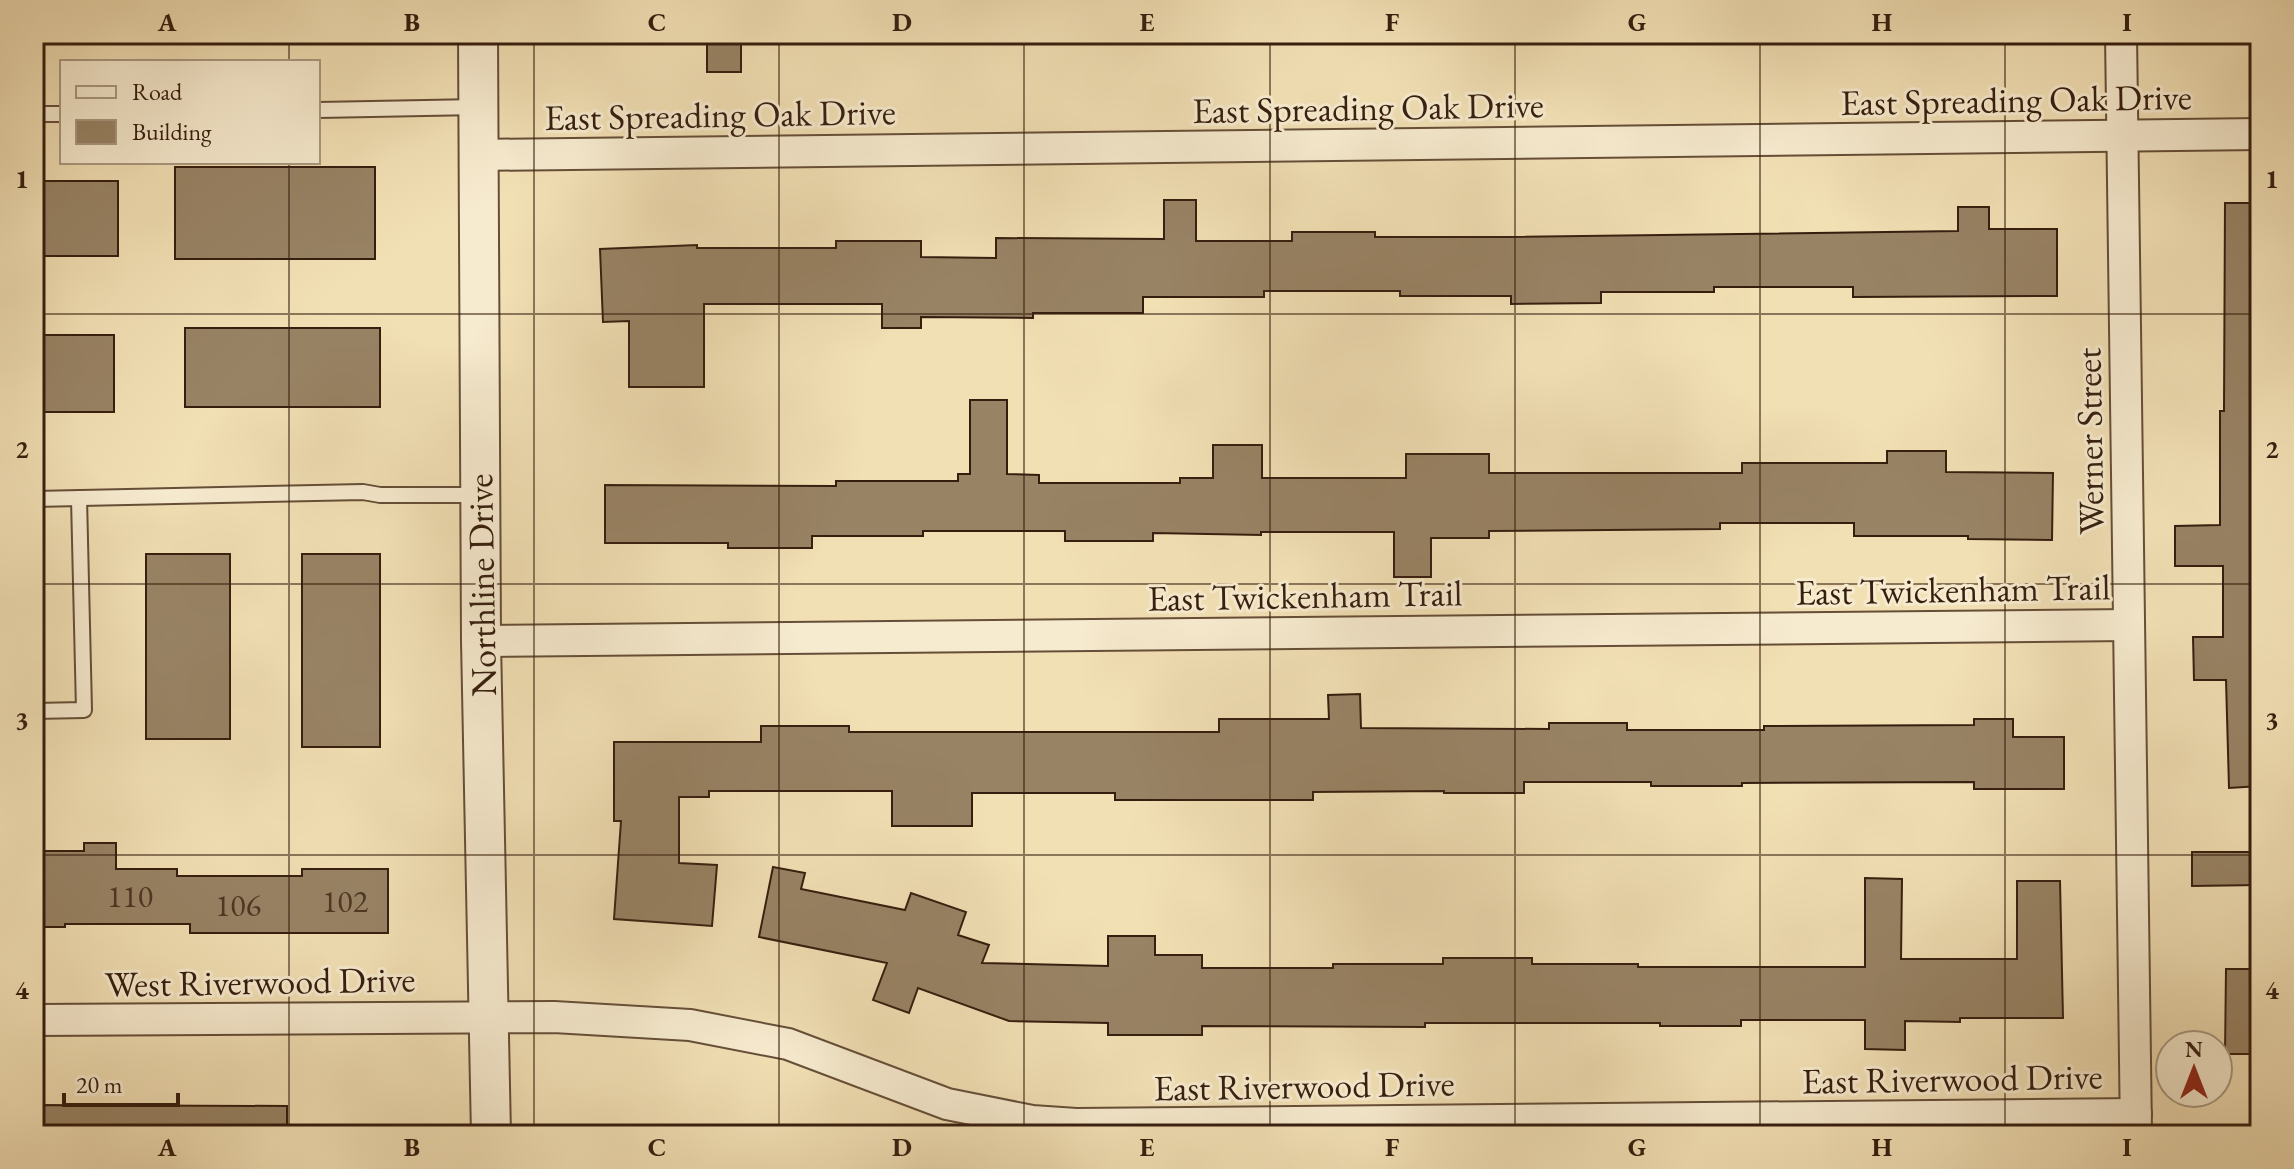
<svg xmlns="http://www.w3.org/2000/svg" width="2294" height="1169" font-family="'EB Garamond',serif">
  <style>
    .building { fill: #988365; stroke: #361e0f; stroke-width: 2 }
    .lines { fill: none; stroke-linecap: round; stroke-linejoin: round }
    .service-casing { stroke: #654e38; stroke-width: 18 }
    .minor-casing { stroke: #654e38; stroke-width: 34 }
    .tertiary-casing { stroke: #654e38; stroke-width: 42 }
    .service { stroke: #f7ebcf; stroke-width: 14 }
    .minor { stroke: #f7ebcf; stroke-width: 30 }
    .tertiary { stroke: #f7ebcf; stroke-width: 38 }
    .grid { fill: none; stroke: #361e0f; stroke-width: 2; stroke-opacity: 0.55 }
    .labels { text-anchor: middle; stroke-width: 6; stroke-linejoin: round; paint-order: stroke }
    .number-label { font-size: 32px; fill: #4e3724 }
    .street-label { font-size: 36px; fill: #361e0f; stroke: #f7ebcf }
    .neatline { fill: none; stroke: #361e0f; stroke-width: 3 }
    .grid-label { font-size: 26px; text-anchor: middle; font-weight: bold; fill: #361e0f }
  </style>
  <rect width="100%" height="100%" fill="#f2e0b5"/>
  <filter id="stains"><feTurbulence type="fractalNoise" baseFrequency=".0025" numOctaves="4"/><feColorMatrix values="0 0 0 0 .2 0 0 0 0 .09 0 0 0 0 .02 0 0 0 .5 -.17"/></filter>
  <radialGradient id="worn" r=".72"><stop offset=".6" stop-color="#630" stop-opacity="0"/><stop offset="1" stop-color="#630" stop-opacity=".3"/></radialGradient>
  <g class="building">
    <rect x="707" y="34" width="34" height="38"/>
    <rect x="175" y="167" width="200" height="92"/>
    <rect x="34" y="181" width="84" height="75"/>
    <path d="M1164,200H1196V241H1292V232H1375V237H1510L1958,231V207H1989V229H2057V296L1853,297V287H1714V292H1601V303L1511,304V296H1400V291H1264V297H1143V313H1033V318L921,317V328H882V304H704V387H629V321L603,322L600,249L697,245V248H836V241H921V257L996,258V238L1164,239Z"/>
    <path d="M2225,203H2260V786L2229,788L2226,680H2194L2193,637H2223V566H2175V526L2220,525V411H2224Z"/>
    <rect x="185" y="328" width="195" height="79"/>
    <rect x="34" y="335" width="80" height="77"/>
    <path d="M970,400H1007V474L1039,475V483H1180V478H1213V445H1262V478H1406V454H1489V473H1742V463H1887V451H1946V472L2053,473L2052,540L1968,539V536H1854V523H1720V529L1489,531V538H1431V577H1394V532H1261V535L1153,533V541H1065V531H923V536H812V548H728V543H605V485L836,486V481H958V474H970Z"/>
    <rect x="146" y="554" width="84" height="185"/>
    <rect x="302" y="554" width="78" height="193"/>
    <path d="M1360,694L1361,728L1549,729V723H1627V730H1764V726L1974,725V719H2013V737H2064V789H1974V782L1742,783V786H1651V782H1524V793H1444V791L1313,792V800H1115V793H972V826H892V791H709V797H679V863L717,865L712,926L614,919L621,821H614V742H761V726H849V732H1219V719H1329L1328,695Z"/>
    <path d="M84,843H116V869H177V876H302V869H388V933H190V924H65V927H34V851H84Z"/>
    <path d="M2192,852H2260V885L2192,886Z"/>
    <path d="M773,867L805,873L801,889L905,910L911,893L966,912L958,935L989,945L982,963L1108,966V936H1155V955H1202V968H1333V964H1443V958H1532V964H1638V967H1865V878L1902,879L1901,959H2017V881H2060L2063,1018H1960V1022L1905,1021V1050L1865,1049V1020H1741V1026H1660V1023H1425V1027L1202,1026V1035H1108V1023L1009,1021L918,988L909,1013L873,1000L887,963L759,937Z"/>
    <path d="M2226,969H2260V1054H2225Z"/>
    <path d="M34,1105L287,1106V1135H34Z"/>
  </g>
  <g class="lines">
    <defs>
      <g id="service">
        <path d="M318,110L478,107"/>
        <path d="M34,114H62"/>
        <path d="M34,499L363,492L380,495H479"/>
        <path d="M34,711L84,710L79,498"/>
      </g>
      <g id="minor">
        <path d="M2121,34L2136,1133"/>
        <path d="M478,155L2260,134"/>
        <path d="M481,641L2129,625"/>
        <path d="M34,1020L554,1017L690,1025L788,1044L947,1104L1032,1121L1076,1124L2136,1114"/>
      </g>
      <path id="tertiary" d="M478,34L481,641L491,1135"/>
    </defs>
    <use href="#service" class="service-casing"/>
    <use href="#minor" class="minor-casing"/>
    <use href="#tertiary" class="tertiary-casing"/>
    <use href="#service" class="service"/>
    <use href="#minor" class="minor"/>
    <use href="#tertiary" class="tertiary"/>
  </g>
  <path class="grid" d="M289,34V62M534,34V1135M779,34V1135M1024,34V1135M1270,34V1135M1515,34V1135M1760,34V1135M2005,34V1135M289,162V1135M34,314H2260M34,584H2260M34,855H2260"/>
  <g class="labels">
    <g class="number-label">
      <text x="130" y="907">110</text>
      <text x="345" y="912">102</text>
      <text x="238" y="916">106</text>
    </g>
    <g class="street-label">
      <text transform="translate(2016 99) rotate(-1)" y="13">East Spreading Oak Drive</text>
      <text transform="translate(1368 107) rotate(-1)" y="13">East Spreading Oak Drive</text>
      <text transform="translate(720 114) rotate(-1)" y="13">East Spreading Oak Drive</text>
      <text transform="translate(2089 441) rotate(-91)" y="13">Werner Street</text>
      <text transform="translate(481 585) rotate(-91)" y="13">Northline Drive</text>
      <text transform="translate(1953 589) rotate(-1)" y="13">East Twickenham Trail</text>
      <text transform="translate(1305 595) rotate(-1)" y="13">East Twickenham Trail</text>
      <text transform="translate(260 981) rotate(-1)" y="13">West Riverwood Drive</text>
      <text transform="translate(1952 1078) rotate(-1)" y="13">East Riverwood Drive</text>
      <text transform="translate(1304 1085) rotate(-1)" y="13">East Riverwood Drive</text>
    </g>
  </g>
  <rect width="2294" height="1169" fill="none" stroke="#f2e0b5" stroke-width="88"/>
  <rect x="60" y="60" width="260" height="104" fill="#f7ebcf" stroke="#aa9982" stroke-width="2"/>
  <rect x="76" y="86" width="40" height="12" fill="#f7ebcf" stroke="#aa9982" stroke-width="2"/>
  <text x="132" y="100" font-size="24" fill="#361e0f">Road</text>
  <rect x="76" y="120" width="40" height="24" fill="#988365" stroke="#aa9982" stroke-width="2"/>
  <text x="132" y="140" font-size="24" fill="#361e0f">Building</text>
  <g transform="translate(2194 1069)"><circle r="38" fill="#f7ebcf" stroke="#aa9982" stroke-width="2"/>
  <path d="M0-6L14 30L0 20L-14 30Z" fill="#8f2418"/>
  <text y="-12" font-size="22" font-weight="bold" text-anchor="middle" fill="#361e0f">N</text>
  </g>
  <path d="M64 1093v12h114v-12" fill="none" stroke="#361e0f" stroke-width="4"/>
  <text x="76" y="1093" font-size="24" fill="#361e0f" stroke="#f7ebcf" stroke-width="6" paint-order="stroke">20 m</text>
  <rect x="44" y="44" width="2206" height="1081" class="neatline"/>
  <g class="grid-label">
    <text x="167" y="31">A</text>
    <text x="412" y="31">B</text>
    <text x="657" y="31">C</text>
    <text x="902" y="31">D</text>
    <text x="1147" y="31">E</text>
    <text x="1392" y="31">F</text>
    <text x="1637" y="31">G</text>
    <text x="1882" y="31">H</text>
    <text x="2127" y="31">I</text>
    <text x="22" y="188">1</text>
    <text x="2272" y="188">1</text>
    <text x="22" y="458">2</text>
    <text x="2272" y="458">2</text>
    <text x="22" y="729">3</text>
    <text x="2272" y="729">3</text>
    <text x="22" y="999">4</text>
    <text x="2272" y="999">4</text>
    <text x="167" y="1156">A</text>
    <text x="412" y="1156">B</text>
    <text x="657" y="1156">C</text>
    <text x="902" y="1156">D</text>
    <text x="1147" y="1156">E</text>
    <text x="1392" y="1156">F</text>
    <text x="1637" y="1156">G</text>
    <text x="1882" y="1156">H</text>
    <text x="2127" y="1156">I</text>
  </g>
  <rect width="100%" height="100%" filter="url(#stains)"/>
  <rect width="100%" height="100%" fill="url(#worn)"/>
</svg>
